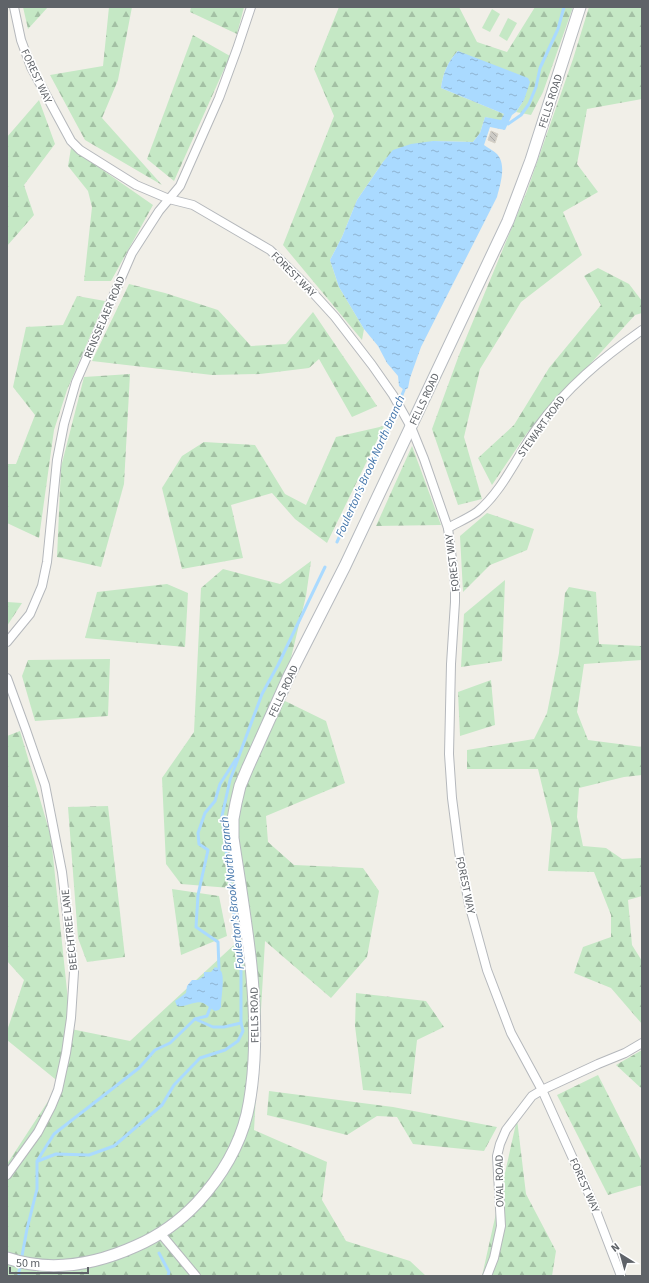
<svg xmlns="http://www.w3.org/2000/svg" width="649" height="1283" font-family="'Source Sans 3',sans-serif">
  <style>
    .grass { fill: #c5e8c5 }
    .forest { fill: url(#forest-firs) }
    .water { fill: url(#water-ripples) }
    .lines { fill: none; stroke-linecap: round; stroke-linejoin: round }
    .stream { stroke: #aadaff; stroke-width: 3 }
    .building { fill: url(#building-back-hatch); stroke: #d6d1c6 }
    .street-casing { stroke: #b5b8bc; stroke-width: 10 }
    .secondary-casing { stroke: #b6babf; stroke-width: 13 }
    .street { stroke: #fff; stroke-width: 8 }
    .secondary { stroke: #fff; stroke-width: 11 }
    .labels { text-anchor: middle; stroke-width: 3.5; stroke-linejoin: round; paint-order: stroke }
    .street-label { font-size: 11px; fill: #5f6368; stroke: #fff }
    .water-label { font-size: 12px; font-style: italic; fill: #4174aa; stroke: #fff }
  </style>
  <defs>
    <pattern id="forest-firs" width="22" height="20" patternUnits="userSpaceOnUse"><rect width="22" height="20" fill="#c5e8c5"/><path d="M5 1l3.5 6h-7zM16 11l3.5 6h-7z" fill="#a3c0a4"/></pattern>
    <pattern id="water-ripples" width="26" height="14" patternUnits="userSpaceOnUse"><rect width="26" height="14" fill="#aadaff"/><path d="M2 4q2-2 4 0t4 0M15 11q2-2 4 0t4 0" fill="none" stroke="#8eb4d2"/></pattern>
    <pattern id="building-back-hatch" width="6" height="6" patternUnits="userSpaceOnUse"><rect width="6" height="6" fill="#cccac5"/><path d="M-1 5l2 2M0 0l6 6M5-1l2 2" fill="none" stroke="#a9a8a4"/></pattern>
  </defs>
  <rect width="100%" height="100%" fill="#f1efe8"/>
  <g class="grass">
    <path d="M492,9L500,14L490,32L482,28Z"/>
    <path d="M508,18L517,23L507,41L499,36Z"/>
  </g>
  <g class="forest">
    <path d="M23,7H48L28,29Z"/>
    <path d="M109,7H132L118,80L102,118L162,185L85,140L50,75L103,66Z"/>
    <path d="M191,7H244L237,34L190,12Z"/>
    <path d="M339,7H459L477,42L507,52L535,7H573L543,92L531,115L516,112L524,100L458,51C448,61 443,73 441,88L504,114L501,121L485,117L480,133L473,142L433,141L383,162L357,200L342,237L330,260L339,287L364,329L362,340L283,245L334,116L314,69Z"/>
    <path d="M589,7H642V99L587,109L577,164L598,192L563,212L582,255L521,302L480,369L464,437L482,499L458,505L432,429L459,355L527,191L573,59Z"/>
    <path d="M193,35L230,56L174,181L147,159Z"/>
    <path d="M39,100L55,144L24,185L34,215L7,246V137Z"/>
    <path d="M71,148L153,205L111,281H84L92,207L88,191L68,166Z"/>
    <path d="M598,268L629,284L642,301V313L635,315L527,433L492,485L478,458L514,425L549,368L601,305L584,276Z"/>
    <path d="M129,284L165,293L218,310L251,346L286,344L313,312L377,406L352,417L319,359L309,368L260,374L212,375L92,361Z"/>
    <path d="M77,296L105,301L67,390L54,430L39,538L7,523V464H16L35,415L13,387L26,327L63,325Z"/>
    <path d="M130,374L124,484L101,567L57,557L61,467L84,377Z"/>
    <path d="M384,426L327,543L295,519L272,493L231,505L243,558L182,569L162,488L182,456L204,442L255,445L285,494L306,505L336,437Z"/>
    <path d="M412,446L441,525L376,526Z"/>
    <path d="M487,513L534,529L527,550L490,565L463,592L460,536Z"/>
    <path d="M311,561L306,596L281,699L326,721L345,783L266,816L268,842L294,865L363,868L379,891L367,957L331,998L265,941L254,1130L327,1162L322,1200L346,1241L410,1261L426,1276H7V1164L60,1083L7,1040V1031L24,980L7,961V736L20,731L51,837L71,1029L130,1041L248,932L242,889L181,884L166,864L162,778L194,732L201,588L223,569L280,584Z"/>
    <path d="M505,580L502,661L461,667L464,614Z"/>
    <path d="M167,584L188,593L185,647L85,638L97,592Z"/>
    <path d="M569,587L596,592L599,644L642,646V660L584,664L577,712L588,740L642,747V775L624,777L579,788L577,817L583,846L606,848L622,859L642,858V896L628,900L632,945L642,961V1024L611,988L574,973L583,947L611,937V915L594,872L548,871L552,827L538,769H467V750L534,739L547,713L559,653L565,593Z"/>
    <path d="M7,602L22,603L7,626Z"/>
    <path d="M110,659L108,716L35,721L22,676L28,660Z"/>
    <path d="M491,680L495,725L460,736L458,692Z"/>
    <path d="M108,806L125,957L87,962L78,938L68,807Z"/>
    <path d="M172,889L219,896L227,936L181,955Z"/>
    <path d="M356,993L426,1001L444,1027L417,1040L411,1094L363,1090L355,1026Z"/>
    <path d="M642,1050V1089L616,1065Z"/>
    <path d="M598,1075L642,1162V1185L608,1195L557,1095Z"/>
    <path d="M269,1091L393,1107L497,1127L484,1151L413,1144L397,1117L377,1116L347,1135L267,1115Z"/>
    <path d="M517,1119L526,1194L556,1251L552,1276H482Z"/>
  </g>
  <g class="water">
    <path d="M458,51L528,78L530,82L524,100L516,112L512,115L505,130L490,127L484,145C488,148 494,151 497,154C507,165 500,185 497,197L421,347L410,378L408,388L404,390L399,386L398,376L387,363L378,346L364,329L339,287L330,260L342,237L357,200L383,162L393,150L411,144L433,141L473,142L480,133L485,117L501,120L504,114L441,88C443,73 448,61 458,51Z"/>
    <path d="M215,967C218,968 219,969 221,971C225,977 221,999 221,1007L219,1010L215,1011C211,1009 207,1005 203,1003C195,1000 185,1008 177,1006L175,1001L186,993L187,986L192,980H198L204,976V972H211Z"/>
  </g>
  <g class="lines">
    <g class="stream">
      <path d="M508,124L521,115L529,104L536,87L540,68L558,29L564,7"/>
      <path d="M337,542L379,451L404,390"/>
      <path d="M219,969L218,942L196,927L198,895L208,850L199,844L198,833L205,813L215,801L220,784L236,759"/>
      <path d="M195,1019L207,1016L210,1008"/>
      <path d="M38,1161L56,1154L89,1155L114,1146L162,1105L174,1085L200,1058L225,1050L238,1041L243,1031L241,1023"/>
      <path d="M159,1253L169,1272L168,1276"/>
      <path d="M19,1276V1272L27,1229L37,1189V1161L54,1134L139,1068L155,1050L170,1043L195,1019L213,1027H224L241,1023V968L228,867L222,816L230,780L262,694L278,665L325,567"/>
    </g>
  </g>
  <path class="building" d="M491,131L498,134L495,143L488,140Z"/>
  <g class="lines">
    <defs>
      <g id="street">
        <path d="M14,7L21,40L31,67L71,141L80,150L136,185L169,199L193,205L270,250L304,283L335,317L372,365L393,395L411,427L424,459L448,528L455,583V602L451,664L449,754L452,798L459,852L469,904L487,970L511,1033L542,1090L593,1203L621,1276"/>
        <path d="M448,528C457,523 468,518 477,512C503,491 518,454 537,428C567,387 601,359 642,330"/>
        <path d="M7,642L30,614L42,586L47,562L57,460L64,424L76,382L132,253L159,211L180,186L219,98L237,49L251,7"/>
        <path d="M7,678L26,730L45,785L62,872L74,972L71,1018L66,1053L58,1090L51,1107L38,1132L7,1175"/>
        <path d="M161,1234L196,1276"/>
        <path d="M487,1276L494,1258L501,1226L497,1156L500,1144L506,1130L532,1096L542,1090L598,1064L625,1053L642,1043"/>
      </g>
      <path id="secondary" d="M7,1258C51,1273 94,1265 136,1246C159,1236 180,1221 197,1203C220,1178 239,1147 247,1114C251,1096 253,1078 254,1060C258,985 244,912 233,838V819L236,803L240,786L248,767L289,676L345,566L508,221L531,160L580,7"/>
    </defs>
    <use href="#street" class="street-casing"/>
    <use href="#secondary" class="secondary-casing"/>
    <use href="#street" class="street"/>
    <use href="#secondary" class="secondary"/>
  </g>
  <g class="labels">
    <g class="street-label">
      <text transform="translate(37 76) rotate(65)" y="4">FOREST WAY</text>
      <text transform="translate(550 101) rotate(-72)" y="4">FELLS ROAD</text>
      <text transform="translate(294 274) rotate(45)" y="4">FOREST WAY</text>
      <text transform="translate(104 317) rotate(-67)" y="4">RENSSELAER ROAD</text>
      <text transform="translate(424 399) rotate(-65)" y="4">FELLS ROAD</text>
      <text transform="translate(541 426) rotate(-54)" y="4">STEWART ROAD</text>
      <text transform="translate(452 563) rotate(-97)" y="4">FOREST WAY</text>
      <text transform="translate(283 691) rotate(-65)" y="4">FELLS ROAD</text>
      <text transform="translate(466 885) rotate(78)" y="4">FOREST WAY</text>
      <text transform="translate(69 930) rotate(-96)" y="4">BEECHTREE LANE</text>
      <text transform="translate(254 1015) rotate(-91)" y="4">FELLS ROAD</text>
      <text transform="translate(499 1181) rotate(-91)" y="4">OVAL ROAD</text>
      <text transform="translate(585 1185) rotate(66)" y="4">FOREST WAY</text>
    </g>
    <g class="water-label">
      <text transform="translate(370 466) rotate(-66)" y="4">Foulerton's Brook North Branch</text>
      <text transform="translate(232 893) rotate(-96)" y="4">Foulerton's Brook North Branch</text>
    </g>
  </g>
  <rect width="649" height="1283" fill="none" stroke="#5f6368" stroke-width="16"/>
  <g transform="translate(621 1255) rotate(323)" stroke="#ffffff" stroke-width="3" paint-order="stroke">
  <path d="M0-3L7 15L0 10L-7 15Z" fill="#5f6368"/>
  <text y="-6" font-size="11" font-weight="bold" text-anchor="middle" fill="#5f6368">N</text>
  </g>
  <path d="M10 1267v6h78v-6" fill="none" stroke="#5f6368" stroke-width="2"/>
  <text x="16" y="1267" font-size="12" fill="#5f6368" stroke="#ffffff" stroke-width="3" paint-order="stroke">50 m</text>
</svg>
